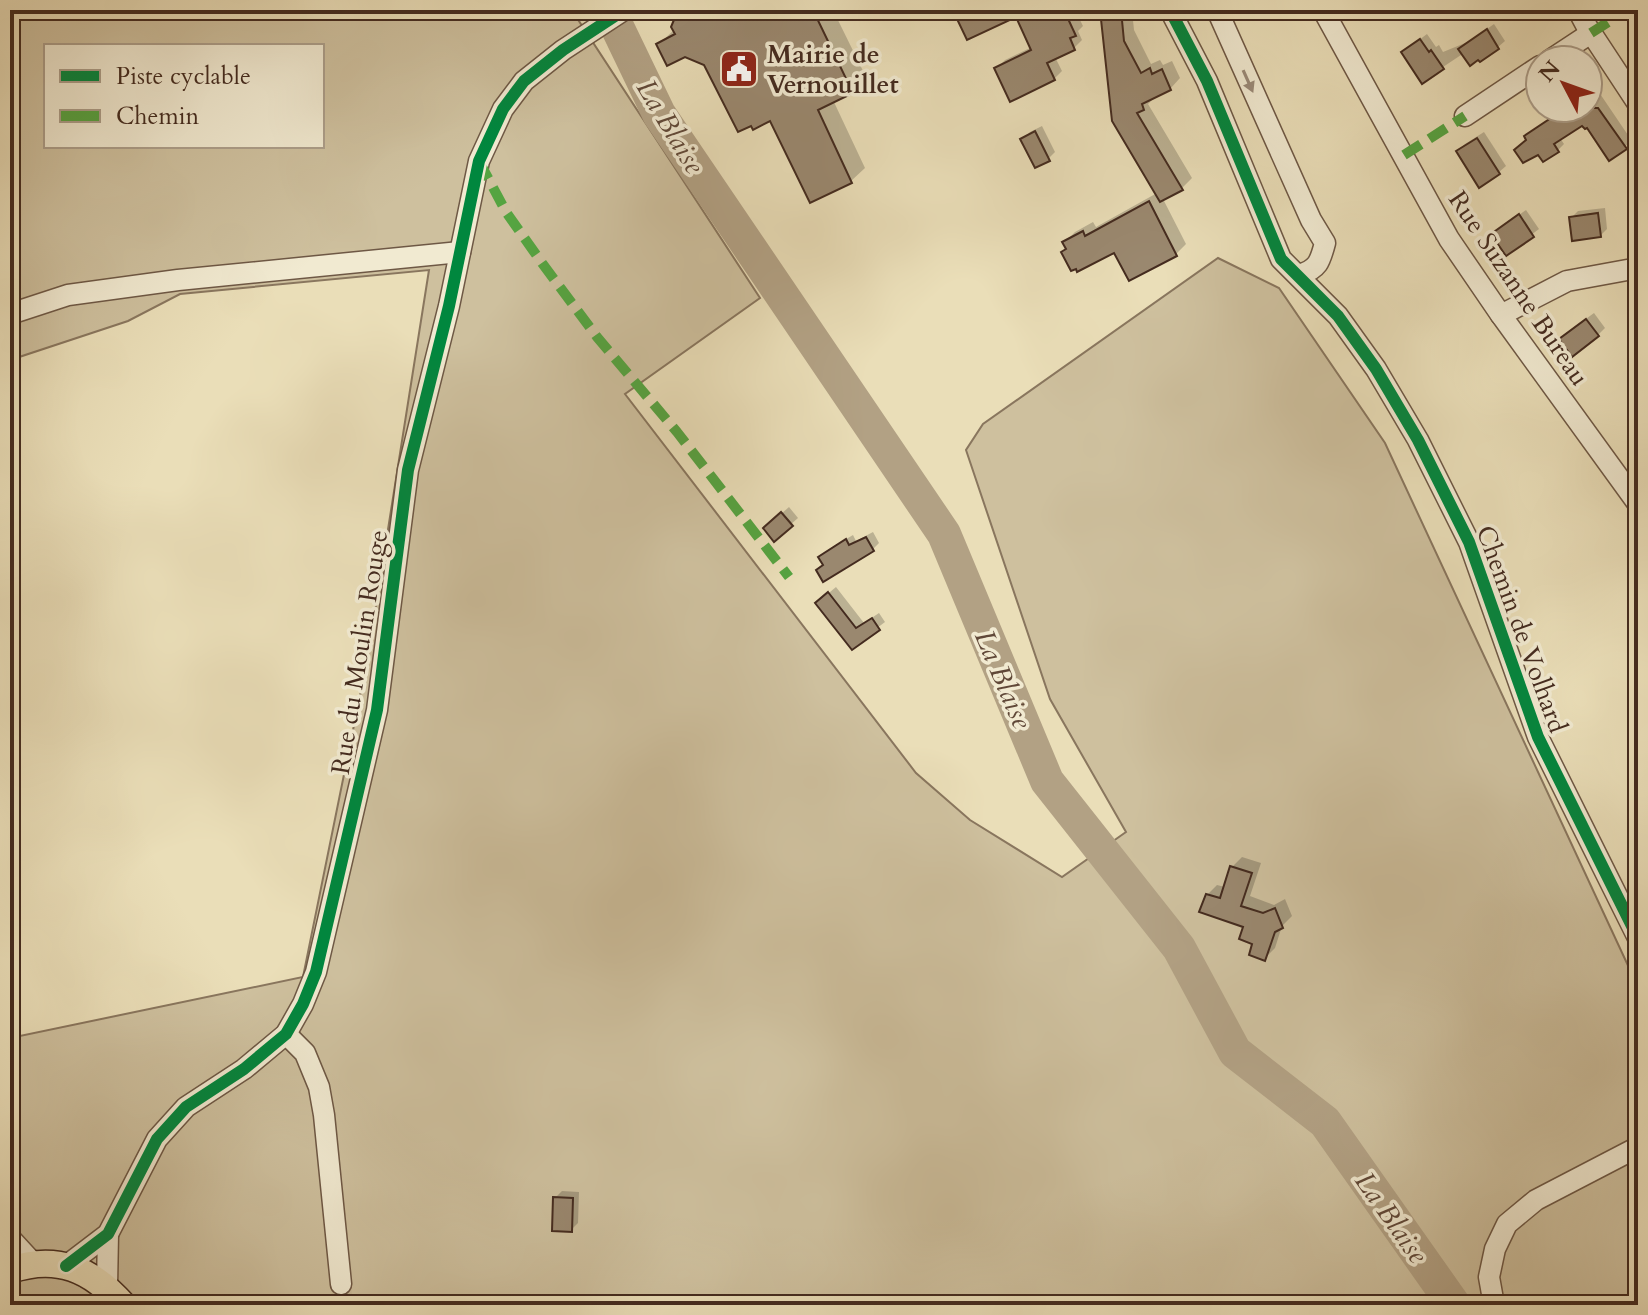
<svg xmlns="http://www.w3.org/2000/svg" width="1648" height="1315" font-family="Cardo,serif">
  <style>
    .green { fill: #cec09e; stroke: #89765e; stroke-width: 2; fill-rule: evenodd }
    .shadow { fill: #0003 }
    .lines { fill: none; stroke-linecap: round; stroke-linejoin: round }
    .river { stroke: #b2a184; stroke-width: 34 }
    .building { fill: #9a886f; stroke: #442b1f; stroke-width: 2 }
    .minor-tunnel { stroke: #c9ba99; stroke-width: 20; stroke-dasharray: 20 10; stroke-linecap: butt }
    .minor-casing { stroke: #6e5845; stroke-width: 23 }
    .major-casing { stroke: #442b1f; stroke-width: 29 }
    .minor { stroke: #f1ead1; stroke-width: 20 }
    .major { stroke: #eadeb8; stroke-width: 26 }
    .quiet { stroke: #55a441; stroke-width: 10; stroke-dasharray: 20 10; stroke-linecap: butt }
    .cycleway-casing { stroke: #f1ead1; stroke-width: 17 }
    .cycleway { stroke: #00873e; stroke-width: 12 }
    .oneway { fill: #9a8a78 }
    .labels { text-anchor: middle; stroke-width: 7; stroke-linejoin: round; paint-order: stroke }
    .poi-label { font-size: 26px; font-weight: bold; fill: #442b1f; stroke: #f1ead1; text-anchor: start }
    .street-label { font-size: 26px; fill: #442b1f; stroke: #f1ead1 }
    .water-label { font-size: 28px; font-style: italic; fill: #604838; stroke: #f1ead1 }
  </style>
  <rect width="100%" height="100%" fill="#eadeb8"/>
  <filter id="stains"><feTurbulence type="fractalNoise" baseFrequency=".0025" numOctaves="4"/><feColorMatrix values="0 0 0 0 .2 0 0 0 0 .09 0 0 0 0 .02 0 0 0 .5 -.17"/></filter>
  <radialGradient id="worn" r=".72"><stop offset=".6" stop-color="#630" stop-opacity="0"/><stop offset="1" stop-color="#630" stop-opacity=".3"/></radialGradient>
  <path class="green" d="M10,10H575L577,18L760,298L625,394L916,773L970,820L1062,877L1126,832L1050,699L966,450L983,424L1218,258L1279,288L1385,443L1638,987V1305H10V1038L303,977L368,656L429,270L180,294L128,321L10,360ZM46,46H322V146H46Z"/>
  <g class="shadow">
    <path d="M680,10H833L866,77L852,91L833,100L865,168L851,181L811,200L774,122L705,64L658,45L675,29Z"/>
    <path d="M971,10H1075L1083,26L1078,31L1082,40L1074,48L1055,57L1062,71L1054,79L996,69L1005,60L1032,47L1017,14L959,20Z"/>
    <path d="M1102,10H1132L1134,30L1151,64L1160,60L1163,65L1172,61L1180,78L1170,89L1154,98L1148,104L1192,178L1181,189L1163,199L1186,244L1176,254L1067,248L1065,242L1075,232L1093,222L1096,227L1157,193Z"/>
    <path d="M1519,10H1537L1524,18Z"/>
    <path d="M1494,24L1505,41L1498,47L1481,60L1464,53L1422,81L1403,52L1427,34L1436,47L1439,45L1443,52L1470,41Z"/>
    <path d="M1588,76L1632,141L1610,158L1587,125L1583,123L1560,138L1564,144L1558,150L1528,139L1526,136L1533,130L1566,108H1588Z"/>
    <path d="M1042,126L1055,152L1048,159L1023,139L1030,132Z"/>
    <path d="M1484,132L1506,166L1499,172L1458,151L1465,144Z"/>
    <path d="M1638,195V233H1629L1632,201Z"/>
    <path d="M1605,208L1607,229L1600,236L1571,218L1578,211Z"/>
    <path d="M1526,210L1539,229L1506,254L1500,228Z"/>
    <path d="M1638,299V326H1633L1632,305Z"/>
    <path d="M1594,313L1605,328L1598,335L1568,332Z"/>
    <path d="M789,507L798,518L774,539L772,522Z"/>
    <path d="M873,532L879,543L873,549L824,579L825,564L820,557L826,551L853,535L856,541Z"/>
    <path d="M836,587L864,623L879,613L885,622L852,647L824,597Z"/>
    <path d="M1242,857L1261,863L1250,896L1274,905L1285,899L1292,916L1282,926L1275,948L1265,958L1246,926L1207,895L1217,885L1225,887L1232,867Z"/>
    <path d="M562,1191L579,1192L578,1223L571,1230L555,1198Z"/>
  </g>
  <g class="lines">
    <path class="river" d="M609,10L659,114L944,534L1047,781L1179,948L1235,1052L1325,1122L1454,1305"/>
  </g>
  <g class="building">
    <path d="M678,10H813L853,93L818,110L852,183L810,203L770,121L753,130L751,126L738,132L704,65L685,57L667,66L656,44L675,34L671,27Z"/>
    <path d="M976,10H1064L1076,36L1070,38L1075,50L1047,63L1055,80L1010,102L994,68L1031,50L1016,17L967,40L957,19Z"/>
    <path d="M1100,10H1121L1124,41L1141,73L1150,68L1152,74L1162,69L1171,90L1142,104L1144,110L1137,113L1183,190L1160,202L1112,121Z"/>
    <path d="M1487,29L1499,49L1480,62L1478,60L1470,66L1458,49Z"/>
    <path d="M1420,39L1429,52L1431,50L1444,69L1422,84L1401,52Z"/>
    <path d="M1566,108H1598L1627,149L1609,161L1587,128L1585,129L1582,126L1554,144L1559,152L1543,162L1538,155L1523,163L1514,150L1526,140L1524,136Z"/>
    <path d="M1035,131L1050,161L1035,168L1020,139Z"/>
    <path d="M1477,138L1500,174L1479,188L1456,151Z"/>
    <path d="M1149,201L1177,256L1129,281L1114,253L1077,272L1076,269L1071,271L1061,252L1066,249L1062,242L1083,231L1085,236Z"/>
    <path d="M1598,213L1601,237L1572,241L1569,217Z"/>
    <path d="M1519,214L1534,237L1506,256L1491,234Z"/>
    <path d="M1586,319L1599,336L1572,357L1559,339Z"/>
    <path d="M781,512L793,526L774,542L763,528Z"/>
    <path d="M866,537L874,551L823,582L816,570L823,565L818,557L846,539L849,545Z"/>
    <path d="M828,592L856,628L872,618L880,630L852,650L815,603Z"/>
    <path d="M1230,866L1252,873L1241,906L1263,913L1275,908L1283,928L1275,932L1265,961L1249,955L1252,944L1239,939L1243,927L1199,912L1206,894L1220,898Z"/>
    <path d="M553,1197L573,1198L572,1232L552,1231Z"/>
  </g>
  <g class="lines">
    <path class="minor-tunnel" d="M341,1284L343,1305"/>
    <defs>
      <g id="minor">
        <path d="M1170,10L1207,81L1281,259L1338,316L1376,369L1418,440L1469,542L1538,737L1638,938"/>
        <path d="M1217,10L1311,220L1325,243C1320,262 1318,269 1299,275"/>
        <path d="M1323,10L1449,239L1501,315L1638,504"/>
        <path d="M1578,10L1586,25L1638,104"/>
        <path d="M1550,60L1591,33"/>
        <path d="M1465,116L1540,66"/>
        <path d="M10,314L68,295L178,280L460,252"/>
        <path d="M1501,315L1567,281L1638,268"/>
        <path d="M286,1034L305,1053L319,1087L324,1115L341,1284"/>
        <path d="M10,1238L34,1264"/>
        <path d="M66,1266L108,1234L157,1139L186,1107L244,1069L286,1034L303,1004L316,972L377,710L408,470L449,306L479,161L503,109L524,81L563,50L624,10"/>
        <path d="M107,1287L108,1234"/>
        <path d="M1494,1305L1489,1277L1495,1249L1507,1224L1536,1200L1638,1147"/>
      </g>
      <path id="major" d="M10,1270C57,1254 91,1269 123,1305"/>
    </defs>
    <use href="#minor" class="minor-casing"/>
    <use href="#major" class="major-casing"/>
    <use href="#minor" class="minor"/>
    <use href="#major" class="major"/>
    <g class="quiet">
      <path d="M1591,33L1627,10"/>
      <path d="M1404,155L1465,116"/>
      <path d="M479,161L506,212L542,263L597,337L677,432L789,577"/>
    </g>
    <defs>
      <g id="cycleway">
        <path d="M1170,10L1207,81L1281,259L1338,316L1376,369L1418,440L1469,542L1538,737L1638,938"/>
        <path d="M66,1266L108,1234L157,1139L186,1107L244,1069L286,1034L303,1004L316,972L377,710L408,470L449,306L479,161L503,109L524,81L563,50L624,10"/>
      </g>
    </defs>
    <use href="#cycleway" class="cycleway-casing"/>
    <use href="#cycleway" class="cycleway"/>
  </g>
  <defs><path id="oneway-solid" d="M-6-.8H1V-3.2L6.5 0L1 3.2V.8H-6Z" transform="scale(2)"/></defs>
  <use class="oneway" href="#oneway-solid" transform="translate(1248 81) rotate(66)"/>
  <defs>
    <symbol id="civic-square" viewBox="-11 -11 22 22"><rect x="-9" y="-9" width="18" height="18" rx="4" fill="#8f2418" stroke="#f1ead1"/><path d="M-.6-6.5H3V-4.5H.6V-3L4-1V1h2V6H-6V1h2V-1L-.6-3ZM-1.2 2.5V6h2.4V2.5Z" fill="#fff"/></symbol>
  </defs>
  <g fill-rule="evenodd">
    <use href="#civic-square" x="717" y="47" width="44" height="44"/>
  </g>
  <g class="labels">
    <g class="poi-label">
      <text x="767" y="63">Mairie de<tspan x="767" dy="30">Vernouillet</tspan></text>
    </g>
    <g class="street-label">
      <text transform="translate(1519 288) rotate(56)" y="9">Rue Suzanne Bureau</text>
      <text transform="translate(1522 629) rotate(70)" y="9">Chemin de Volhard</text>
      <text transform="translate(359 652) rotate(-81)" y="9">Rue du Moulin Rouge</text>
    </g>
    <g class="water-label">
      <text transform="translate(671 126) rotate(59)" y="10">La Blaise</text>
      <text transform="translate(1004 679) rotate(67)" y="10">La Blaise</text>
      <text transform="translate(1392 1217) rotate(55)" y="10">La Blaise</text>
    </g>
  </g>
  <rect width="1648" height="1315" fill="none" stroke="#eadeb8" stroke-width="40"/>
  <rect x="12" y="12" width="1624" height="1291" fill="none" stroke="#442b1f" stroke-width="4"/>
  <rect x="20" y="20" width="1608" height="1275" fill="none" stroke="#442b1f" stroke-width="2"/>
  <rect x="44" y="44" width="280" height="104" fill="#f1ead1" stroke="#ac9e8a" stroke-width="2"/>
  <rect x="60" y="70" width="40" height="12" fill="#00873e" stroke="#ac9e8a" stroke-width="2"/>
  <text x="116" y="84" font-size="24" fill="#442b1f">Piste cyclable</text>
  <rect x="60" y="110" width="40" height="12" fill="#55a441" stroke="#ac9e8a" stroke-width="2"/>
  <text x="116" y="124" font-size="24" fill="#442b1f">Chemin</text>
  <g transform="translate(1564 84) rotate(311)"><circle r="38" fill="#f1ead1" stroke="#ac9e8a" stroke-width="2"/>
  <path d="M0-6L14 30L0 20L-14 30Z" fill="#8f2418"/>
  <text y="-12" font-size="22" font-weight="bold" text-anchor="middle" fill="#442b1f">N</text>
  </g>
  <rect width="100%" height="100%" filter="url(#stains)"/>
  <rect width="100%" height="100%" fill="url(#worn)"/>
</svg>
